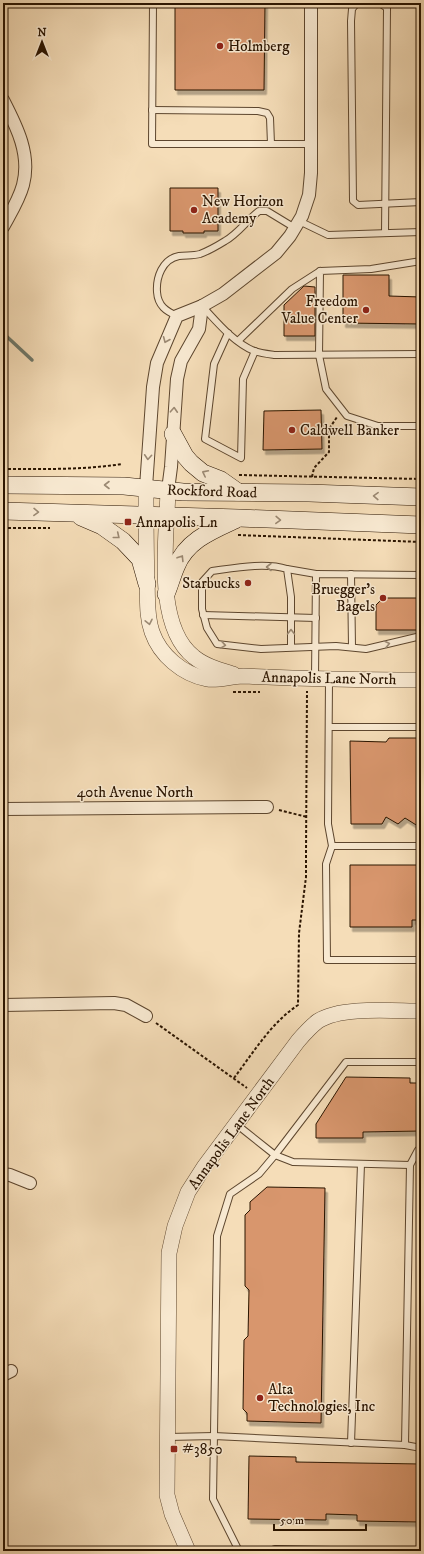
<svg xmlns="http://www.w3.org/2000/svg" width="424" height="1554" font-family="'IM FELL DW Pica',serif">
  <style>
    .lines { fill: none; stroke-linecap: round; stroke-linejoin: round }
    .stream { stroke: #6e786a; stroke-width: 3.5 }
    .building { fill: #d8966d; stroke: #2a1400; filter: url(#shadow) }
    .service-casing { stroke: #5d462e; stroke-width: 8 }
    .minor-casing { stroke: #5d462e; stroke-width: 14 }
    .tertiary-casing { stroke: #5d462e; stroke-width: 16 }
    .secondary-casing { stroke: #2a1400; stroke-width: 18 }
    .path { stroke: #2a1400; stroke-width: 2; stroke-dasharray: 3 2; stroke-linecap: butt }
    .service { stroke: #f8e9d1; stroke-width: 6 }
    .minor { stroke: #f8e9d1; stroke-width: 12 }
    .tertiary { stroke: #f8e9d1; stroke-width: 15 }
    .secondary { stroke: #f8e9d1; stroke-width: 17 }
    .oneway { stroke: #9b8973 }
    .poi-dot { fill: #8f2418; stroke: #f8e9d1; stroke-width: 1.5 }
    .labels { text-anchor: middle; stroke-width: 3; stroke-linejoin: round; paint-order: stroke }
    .poi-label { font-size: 15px; fill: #2a1400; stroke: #f8e9d1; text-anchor: start }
    .street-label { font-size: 15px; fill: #2a1400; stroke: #f8e9d1 }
  </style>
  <defs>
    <filter id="shadow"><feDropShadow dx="2.5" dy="4.5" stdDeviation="0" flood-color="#0004"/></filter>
  </defs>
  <rect width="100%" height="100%" fill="#f5ddb8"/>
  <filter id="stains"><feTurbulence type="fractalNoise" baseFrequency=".005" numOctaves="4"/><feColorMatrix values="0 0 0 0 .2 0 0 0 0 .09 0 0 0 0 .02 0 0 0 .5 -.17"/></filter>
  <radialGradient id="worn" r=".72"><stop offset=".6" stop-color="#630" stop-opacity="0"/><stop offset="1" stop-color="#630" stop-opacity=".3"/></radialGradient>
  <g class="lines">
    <path class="stream" d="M3,333L32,360"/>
  </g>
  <g class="building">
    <path d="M175,3H265L264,90H175Z"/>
    <path d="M170,188H218V231H204V233H183V231H170Z"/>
    <path d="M343,275H389V296L421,297V324L343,323Z"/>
    <path d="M304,286L315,287V336H284V305Z"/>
    <path d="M321,410L322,449L263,450L264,411Z"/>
    <path d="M383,598H421V630H376V605Z"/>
    <path d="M389,738H421V828L405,818L398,824L386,817L382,824H351L350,741L386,742Z"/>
    <path d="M350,865H421V920H412V927H350Z"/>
    <path d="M346,1077L410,1078V1083H421V1131L363,1132V1138H316V1124Z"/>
    <path d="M267,1187L325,1188L321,1423L247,1421V1413L243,1409L244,1340L248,1336L249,1290L245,1286V1215L250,1210V1202Z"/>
    <path d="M249,1456L296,1457V1462L421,1464V1522L357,1521V1515L326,1514V1520L248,1519Z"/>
  </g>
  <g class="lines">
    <defs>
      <g id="service">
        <path d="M153,3L152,144H311"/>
        <path d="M357,3L352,9L351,21L353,201L358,205L421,202"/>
        <path d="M374,3L381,4L387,8L385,233"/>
        <path d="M152,110L258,111L267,113L270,118L271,144"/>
        <path d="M299,221L328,235L421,232"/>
        <path d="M421,261L371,269L320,271L319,355L326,389L347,416L378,426H421"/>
        <path d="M202,306C217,322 233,342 254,351C260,353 268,354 275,355L421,354"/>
        <path d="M177,316C166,311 158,306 157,292C156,278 162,259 179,256C186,255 193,256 200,254C208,251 217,246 225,241C238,234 247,220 259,211H267L295,228"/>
        <path d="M228,333L214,364L205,439L241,458L243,379L255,351"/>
        <path d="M238,341L292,289L320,271"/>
        <path d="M287,569L316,574"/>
        <path d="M351,574L352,647"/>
        <path d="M203,615L316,618"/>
        <path d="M291,647V597L287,569C265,562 234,568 212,571L202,582V609L207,628L217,644L261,649L336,646L366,649L421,636"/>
        <path d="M315,678L316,574L421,575"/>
        <path d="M329,680L328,824L332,846L326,864L327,960H421"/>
        <path d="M329,727H421"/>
        <path d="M332,846H421"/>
        <path d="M236,1124L275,1155L293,1162L410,1165L418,1150H421"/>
        <path d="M168,1437L214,1436L405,1445L421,1448"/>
        <path d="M351,1443L361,1164"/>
        <path d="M405,1445L410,1165"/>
        <path d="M239,1551L213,1499L217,1236L230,1194L259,1174L275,1155L346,1062H421"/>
        <path d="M270,1551L275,1549L388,1551"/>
      </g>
      <g id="minor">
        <path d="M3,100C17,127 31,155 23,185C19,200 10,214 3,227"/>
        <path d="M146,487L153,387L157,363L177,316L202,306L223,294L276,253L290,236L302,216L309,195L311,173V3"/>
        <path d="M168,490L171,467L177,379L181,361L199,329L202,306"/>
        <path d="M3,809L267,807"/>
        <path d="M3,1005L114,1003L126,1005L146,1016"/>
        <path d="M3,1174L10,1175L30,1183"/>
        <path d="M3,1375L11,1371"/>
      </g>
      <g id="tertiary">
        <path d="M146,487C146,519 146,550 147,581C148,598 146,615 152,632C160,655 182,674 207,679C218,681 231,676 243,676C302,679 361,680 421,680"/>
        <path d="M168,490C167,537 153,625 194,657C205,666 220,670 233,674"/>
        <path d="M188,1551L172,1514L167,1495L169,1253L175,1226L188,1192L204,1167L298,1041C304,1034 310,1027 318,1021C341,1006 393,1011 421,1011"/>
      </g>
      <g id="secondary">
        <path d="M173,434L185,456L191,463L203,473L221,480L238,492"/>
        <path d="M3,485L124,486L183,492L309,493L421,497"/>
        <path d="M3,511L239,518L421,525"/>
        <path d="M81,517L102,526L123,541L140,559L147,584"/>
        <path d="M166,594C170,585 172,576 176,567C186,541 211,531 235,520"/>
      </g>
    </defs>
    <use href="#service" class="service-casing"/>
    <use href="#minor" class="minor-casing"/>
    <use href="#tertiary" class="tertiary-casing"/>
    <use href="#secondary" class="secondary-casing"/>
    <g class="path">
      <path d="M3,469C43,469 83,470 122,464"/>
      <path d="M239,475L421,479"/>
      <path d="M312,477L314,468L329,452V429L337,417"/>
      <path d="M3,528H50"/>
      <path d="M238,535L421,542"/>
      <path d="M233,692H260"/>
      <path d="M279,810L307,817"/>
      <path d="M156,1023L247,1088"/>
      <path d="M234,1078C253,1053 271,1023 298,1005L299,933L306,877V854L307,691"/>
    </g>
    <use href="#service" class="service"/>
    <use href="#minor" class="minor"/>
    <use href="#tertiary" class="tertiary"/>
    <use href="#secondary" class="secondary"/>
  </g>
  <defs><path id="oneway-chevron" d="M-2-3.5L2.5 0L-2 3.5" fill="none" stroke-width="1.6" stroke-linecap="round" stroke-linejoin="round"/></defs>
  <g class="oneway">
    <use href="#oneway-chevron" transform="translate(166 340) rotate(113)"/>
    <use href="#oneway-chevron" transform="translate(174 410) rotate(-87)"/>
    <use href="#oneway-chevron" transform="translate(148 457) rotate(94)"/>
    <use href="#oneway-chevron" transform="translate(205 473) rotate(-153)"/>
    <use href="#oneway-chevron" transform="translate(107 485) rotate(-180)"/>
    <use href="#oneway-chevron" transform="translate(376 496) rotate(-178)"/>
    <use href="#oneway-chevron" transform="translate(36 512) rotate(1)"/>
    <use href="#oneway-chevron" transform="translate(278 520) rotate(2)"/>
    <use href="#oneway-chevron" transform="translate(117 536) rotate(39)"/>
    <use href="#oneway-chevron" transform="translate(181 558) rotate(-58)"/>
    <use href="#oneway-chevron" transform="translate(269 567) rotate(180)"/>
    <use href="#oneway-chevron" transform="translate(149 622) rotate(78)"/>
    <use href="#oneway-chevron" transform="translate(291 632) rotate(-90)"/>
    <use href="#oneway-chevron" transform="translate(387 644) rotate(-13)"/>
    <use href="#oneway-chevron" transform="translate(223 645) rotate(9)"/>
  </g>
  <g class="poi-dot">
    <circle cx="220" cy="46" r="4"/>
    <circle cx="194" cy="210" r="4"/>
    <circle cx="366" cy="310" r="4"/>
    <circle cx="292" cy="430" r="4"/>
    <rect x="124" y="518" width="8" height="8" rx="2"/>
    <circle cx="248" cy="583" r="4"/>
    <circle cx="383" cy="598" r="4"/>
    <circle cx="260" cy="1398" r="4"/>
    <rect x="170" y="1445" width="8" height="8" rx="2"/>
  </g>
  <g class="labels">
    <g class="poi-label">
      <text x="228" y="51">Holmberg</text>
      <text x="202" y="206">New Horizon<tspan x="202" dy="17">Academy</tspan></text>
      <text x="358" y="306" text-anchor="end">Freedom<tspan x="358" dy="17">Value Center</tspan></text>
      <text x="300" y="435">Caldwell Banker</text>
      <text x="136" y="527">Annapolis Ln</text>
      <text x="240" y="588" text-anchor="end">Starbucks</text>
      <text x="375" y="594" text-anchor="end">Bruegger's<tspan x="375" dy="17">Bagels</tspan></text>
      <text x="268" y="1394">Alta<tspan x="268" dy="17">Technologies, Inc</tspan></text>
      <text x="182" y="1454">#3850</text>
    </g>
    <g class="street-label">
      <text transform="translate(212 491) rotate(2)" y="5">Rockford Road</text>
      <text transform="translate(329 678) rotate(1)" y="5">Annapolis Lane North</text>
      <text x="135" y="797">40th Avenue North</text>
      <text transform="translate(231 1133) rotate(-54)" y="5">Annapolis Lane North</text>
    </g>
  </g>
  <rect width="424" height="1554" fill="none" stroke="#f5ddb8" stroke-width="16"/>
  <rect x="4" y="4" width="416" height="1546" fill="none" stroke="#2a1400" stroke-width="2"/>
  <rect x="8" y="8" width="408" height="1538" fill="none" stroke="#2a1400"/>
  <g transform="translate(42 42)" stroke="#f8e9d1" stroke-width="3" paint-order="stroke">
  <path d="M0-3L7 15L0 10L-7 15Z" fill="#2a1400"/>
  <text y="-6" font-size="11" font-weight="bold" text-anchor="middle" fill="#2a1400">N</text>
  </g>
  <path d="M274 1524v6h92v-6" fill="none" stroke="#2a1400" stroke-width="2"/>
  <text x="280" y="1524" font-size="12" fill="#2a1400" stroke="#f8e9d1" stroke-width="3" paint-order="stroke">50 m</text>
  <rect width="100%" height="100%" filter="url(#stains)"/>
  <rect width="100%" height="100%" fill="url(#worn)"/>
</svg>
